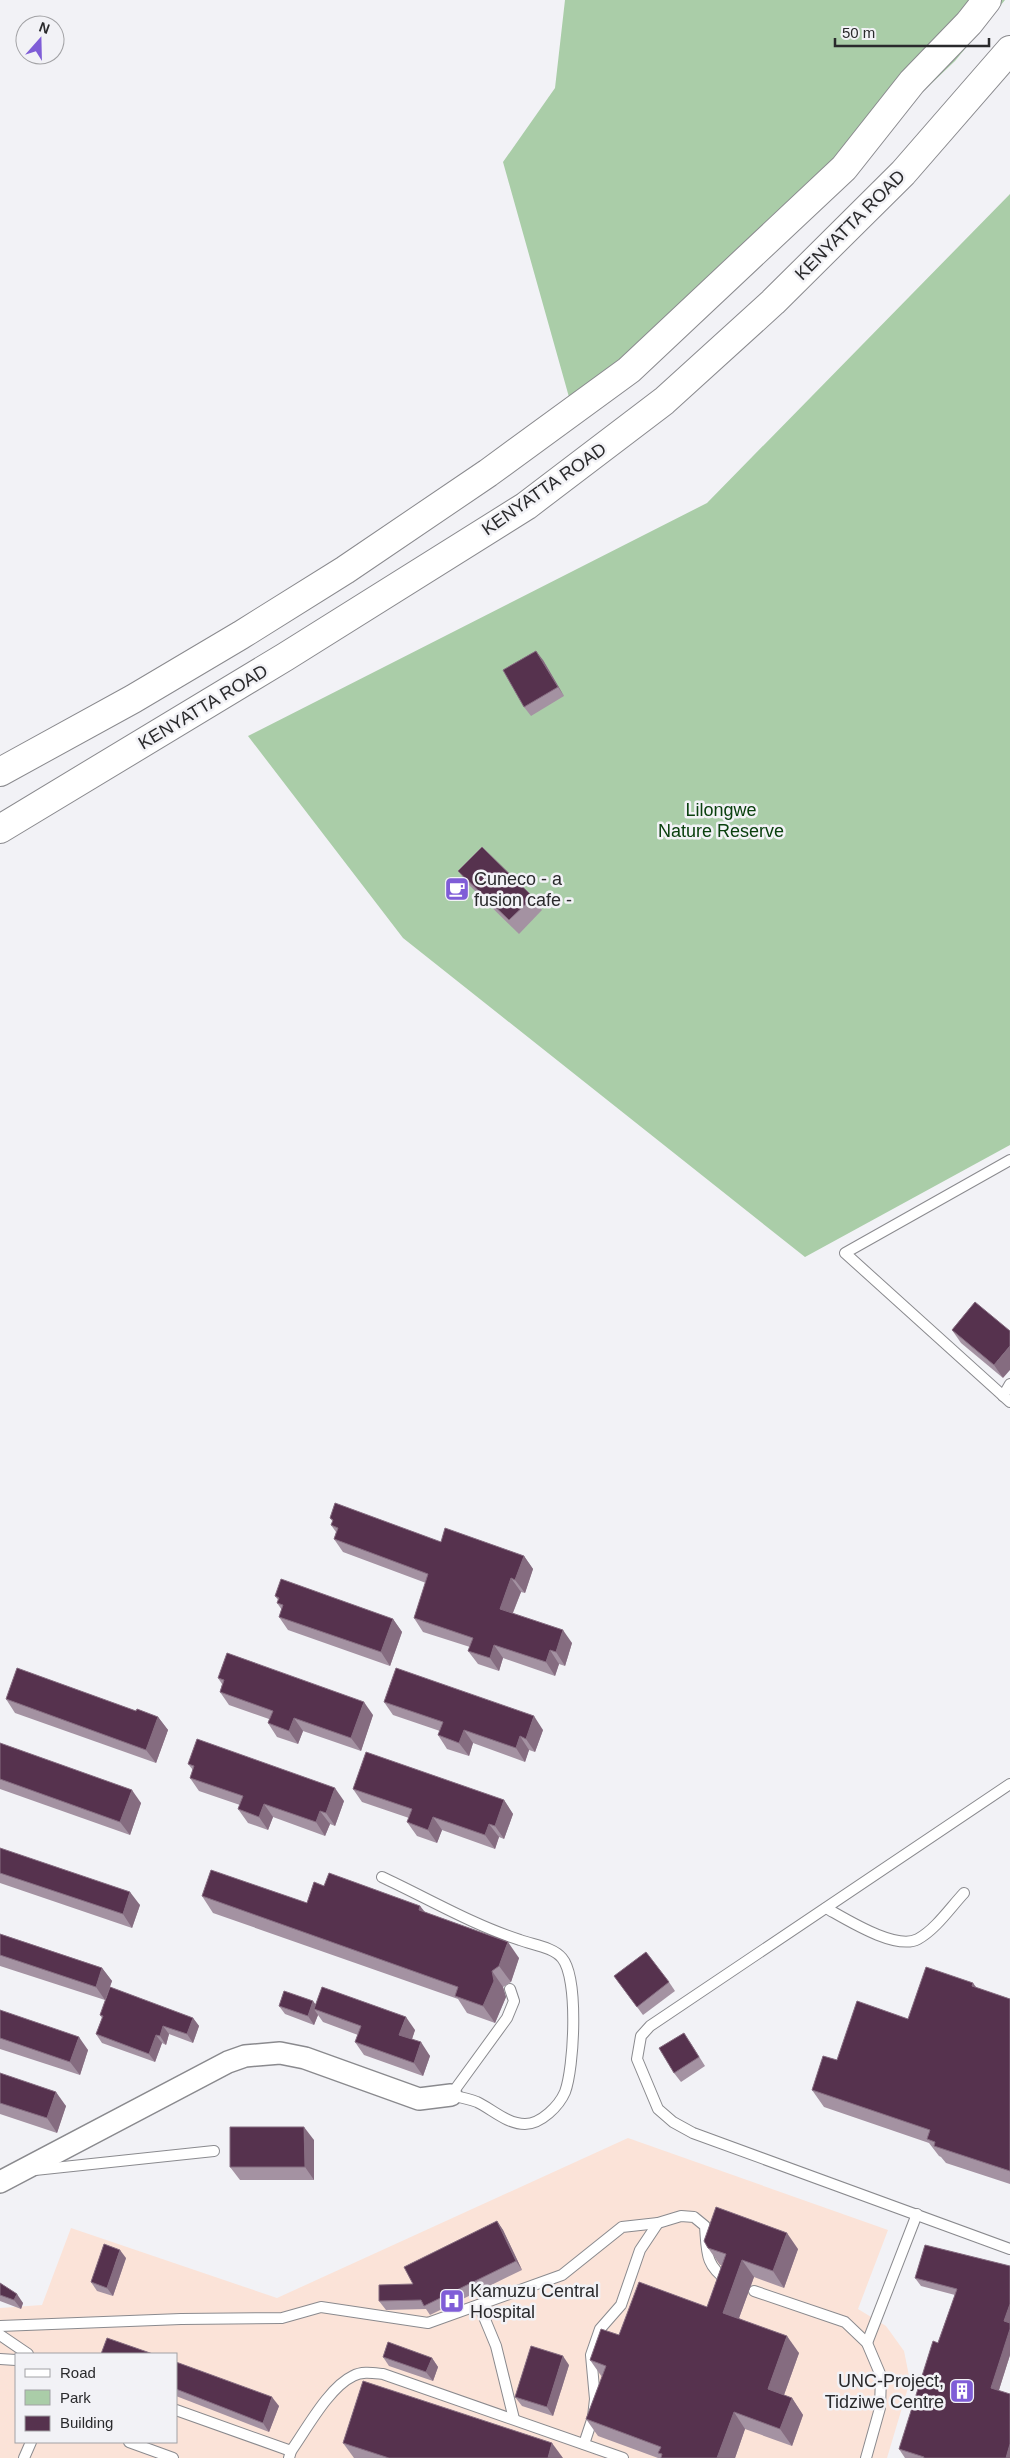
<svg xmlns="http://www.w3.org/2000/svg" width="1010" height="2458" font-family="Helvetica,sans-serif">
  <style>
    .medical { fill: #fbe3d8; fill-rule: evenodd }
    .green { fill: #aacda8 }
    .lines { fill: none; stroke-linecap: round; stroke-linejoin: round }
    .service-casing { stroke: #8a8a8e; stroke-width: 12 }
    .minor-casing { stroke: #8a8a8e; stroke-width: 24 }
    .secondary-casing { stroke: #8a8a8e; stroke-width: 30 }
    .service { stroke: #fff; stroke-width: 10 }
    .minor { stroke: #fff; stroke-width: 21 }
    .secondary { stroke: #fff; stroke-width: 28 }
    .wall { fill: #a492a2 }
    .shaded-wall { fill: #856c80 }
    .building { fill: #56324e; stroke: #856c80 }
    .labels { text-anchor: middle; stroke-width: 5; stroke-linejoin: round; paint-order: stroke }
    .street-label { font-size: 18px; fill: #2a2a2c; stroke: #f2f2f6 }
    .park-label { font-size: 18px; fill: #0a400e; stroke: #f2f2f6 }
    .poi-label { font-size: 18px; fill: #2a2a2c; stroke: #f2f2f6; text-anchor: start }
  </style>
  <rect width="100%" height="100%" fill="#f2f2f6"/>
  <path class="medical" d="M628,2138L888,2230L858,2309L886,2326L904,2351L910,2381L887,2458H0V2308L42,2305L71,2228L277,2298ZM16,2354H176V2442H16Z"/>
  <g class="green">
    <path d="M565,0H1005L955,61L576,422L503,162L555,88Z"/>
    <path d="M1010,194V1145L805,1257L403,938L248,736L707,503Z"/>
  </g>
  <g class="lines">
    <defs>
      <g id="service">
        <path d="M1010,1160L845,1253L1010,1402"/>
        <path d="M1003,1396L1010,1384"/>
        <path d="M1010,1784L650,2026L641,2036L637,2059L658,2109L673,2122L693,2133L1010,2249"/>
        <path d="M382,1877C427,1898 473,1925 520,1940C533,1945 553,1947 562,1958C579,1978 574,2068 565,2092C559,2106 541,2124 525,2124C507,2124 492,2109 477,2102C469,2099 460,2097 451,2095L507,2018L514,2001L510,1989"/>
        <path d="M826,1908C846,1919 896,1951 918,1939C936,1929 950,1908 964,1893"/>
        <path d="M35,2170L214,2151"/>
        <path d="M754,2291L845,2322L867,2343L881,2376L880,2408L866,2458"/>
        <path d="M479,2305L496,2346L514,2419"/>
        <path d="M0,2326L181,2319L282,2318L321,2307L428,2323L562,2275L622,2227L658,2223L681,2216L694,2217L705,2226C707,2253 705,2265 728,2281"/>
        <path d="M0,2335L28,2354"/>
        <path d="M867,2343L917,2214"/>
        <path d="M0,2359L16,2360"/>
        <path d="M176,2410L291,2451"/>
        <path d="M129,2442L173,2458"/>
        <path d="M584,2444L593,2417L595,2399L591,2355L600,2329L621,2305L640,2250L658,2223"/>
        <path d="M24,2458L31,2442"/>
        <path d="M289,2458L291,2451C306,2430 329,2387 353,2376C362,2371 373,2373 383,2374L623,2458"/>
      </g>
      <path id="minor" d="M0,2182L228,2062L245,2056L280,2053L305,2058L419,2099L451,2095"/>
      <g id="secondary">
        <path d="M0,772L133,699L241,635L345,570L488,473L629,370L844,168L912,82L969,23L987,0"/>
        <path d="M0,829L285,657L526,506L664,401L773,302L903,173L1010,50"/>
      </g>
    </defs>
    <use href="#service" class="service-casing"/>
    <use href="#minor" class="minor-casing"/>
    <use href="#secondary" class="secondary-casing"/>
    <use href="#service" class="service"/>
    <use href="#minor" class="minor"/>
    <use href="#secondary" class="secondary"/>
  </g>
  <g class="wall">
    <path d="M543,660L564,696L531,716L524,707Z"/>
    <path d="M458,871L533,897L542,910L519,934L468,884Z"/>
    <path d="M975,1302L1003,1378L961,1343L952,1330Z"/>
    <path d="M330,1518L441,1542L524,1556L533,1569L525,1593L521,1592L513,1613L572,1643L565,1666L559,1664L555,1676L503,1658L499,1671L478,1664L468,1651L470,1647L423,1632L414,1618L426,1583L343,1552L334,1539L336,1532L331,1525L333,1522Z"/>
    <path d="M275,1596L393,1619L402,1632L390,1666L288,1630L279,1617L282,1610L277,1603L278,1600Z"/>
    <path d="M218,1678L373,1715L361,1751L303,1731L298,1744L277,1737L268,1723L269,1719L229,1705L220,1692L222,1684Z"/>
    <path d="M6,1699L136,1711L158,1717L168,1730L156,1763L15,1713Z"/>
    <path d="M384,1702L543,1730L535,1752L529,1750L525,1762L473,1743L469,1756L447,1749L438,1735L440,1731L393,1715Z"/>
    <path d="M0,1743L141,1803L130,1835L0,1789Z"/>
    <path d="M188,1764L344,1801L335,1826L330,1824L325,1836L273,1817L268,1830L248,1823L238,1809L240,1805L199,1791L190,1778L193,1770Z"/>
    <path d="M353,1789L504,1800L513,1814L504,1839L499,1837L495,1849L442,1830L437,1843L417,1836L407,1822L409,1818L362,1802Z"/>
    <path d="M0,1848L140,1905L132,1928L0,1883Z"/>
    <path d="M324,1886L420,1906L425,1912L519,1958L511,1982L503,1987L506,1997L495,2023L467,2013L458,1999L213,1913L202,1896L307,1903Z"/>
    <path d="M0,1934L102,1968L112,1981L105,2000L0,1966Z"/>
    <path d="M614,1976L669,1982L675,1991L643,2015Z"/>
    <path d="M977,1988L1010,1999V2184L946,2163L941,2157L939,2156L929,2143L824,2107L812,2090L837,2060L908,2019Z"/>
    <path d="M316,2004L415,2030L412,2039L430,2056L423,2076L364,2055L355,2042L358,2035L323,2022L318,2015L314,2025L285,2014L279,2006Z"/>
    <path d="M0,2010L88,2050L80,2075L0,2049Z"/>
    <path d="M100,2015L193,2018L199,2026L193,2043L169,2034L166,2045L162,2043L155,2062L102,2043L96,2034L102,2018Z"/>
    <path d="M690,2042L705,2066L681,2082L674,2073Z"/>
    <path d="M0,2073L66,2106L57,2133L0,2114Z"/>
    <path d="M314,2140V2180H240L230,2167Z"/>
    <path d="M497,2221L503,2230L522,2270L430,2315L426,2309L386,2310L379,2301L413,2284Z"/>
    <path d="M708,2248L798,2249L784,2288L754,2277L739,2318L799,2353L784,2395L792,2398L803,2415L792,2446L745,2429L735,2458H658L598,2436L586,2419L602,2377L590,2360L707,2307L722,2265H720Z"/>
    <path d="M126,2258L113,2296L97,2291L91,2282Z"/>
    <path d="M1010,2266V2355L999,2390L1010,2458H905L899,2449L955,2295L921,2286L915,2278Z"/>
    <path d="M0,2283L23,2303L21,2309L0,2301Z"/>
    <path d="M383,2357L432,2358L438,2367L433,2381L389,2366Z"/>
    <path d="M176,2362L279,2406L269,2432L176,2396Z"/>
    <path d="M569,2365L553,2416L522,2406L515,2397Z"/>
    <path d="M343,2443L563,2458H354Z"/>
  </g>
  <g class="shaded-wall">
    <path d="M536,651L543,660L564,696L558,687Z"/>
    <path d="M1010,1346V1370L1003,1378L994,1365Z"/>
    <path d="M524,1556L533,1569L525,1593L515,1580Z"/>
    <path d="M511,1578L521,1592L509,1622L500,1609Z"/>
    <path d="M393,1619L402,1632L390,1666L381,1652Z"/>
    <path d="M563,1630L572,1643L565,1666L556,1652Z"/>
    <path d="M494,1645L503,1658L499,1671L490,1658Z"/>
    <path d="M550,1650L559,1664L555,1676L546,1662Z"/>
    <path d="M364,1702L373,1715L361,1751L351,1738Z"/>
    <path d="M534,1716L543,1730L535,1752L526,1739Z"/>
    <path d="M158,1717L168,1730L156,1763L146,1750Z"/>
    <path d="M294,1718L303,1731L298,1744L289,1731Z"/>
    <path d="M464,1730L473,1743L469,1756L459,1743Z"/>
    <path d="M520,1736L529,1750L525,1762L516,1748Z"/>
    <path d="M335,1788L344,1801L335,1826L326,1813Z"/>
    <path d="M132,1790L141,1803L130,1835L120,1822Z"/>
    <path d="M504,1800L513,1814L504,1839L495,1826Z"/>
    <path d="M264,1804L273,1817L268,1830L259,1817Z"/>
    <path d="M320,1811L330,1824L325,1836L316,1822Z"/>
    <path d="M433,1817L442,1830L437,1843L428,1830Z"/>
    <path d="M489,1824L499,1837L495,1849L485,1835Z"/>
    <path d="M130,1892L140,1905L132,1928L123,1914Z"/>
    <path d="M420,1906L432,1922L419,1910Z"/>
    <path d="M508,1942L519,1958L511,1982L499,1966Z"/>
    <path d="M102,1968L112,1981L105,2000L96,1987Z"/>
    <path d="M492,1971L503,1987L506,1997L495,2023L483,2006Z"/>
    <path d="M973,1983L985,1999L972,1986Z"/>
    <path d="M313,2001L320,2010L314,2009L318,2015L314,2025L308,2016Z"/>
    <path d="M406,2017L415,2030L409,2048L399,2035Z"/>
    <path d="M193,2018L199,2026L193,2043L187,2034Z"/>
    <path d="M163,2026L169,2034L166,2045L160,2036Z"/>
    <path d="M156,2035L162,2043L155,2062L149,2054Z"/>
    <path d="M79,2037L88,2050L80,2075L70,2062Z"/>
    <path d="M421,2042L430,2056L423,2076L414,2063Z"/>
    <path d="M56,2092L66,2106L57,2133L47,2118Z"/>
    <path d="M304,2127L314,2140V2180L305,2167Z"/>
    <path d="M497,2221L503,2230L522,2270L516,2261Z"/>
    <path d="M787,2233L798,2249L784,2288L773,2271Z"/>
    <path d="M120,2250L126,2258L113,2296L107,2288Z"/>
    <path d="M742,2260L754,2277L735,2329L723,2313Z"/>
    <path d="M17,2294L23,2303L21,2309L14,2300Z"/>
    <path d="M1010,2304V2355L997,2396L991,2388L1004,2321Z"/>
    <path d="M787,2336L799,2353L780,2406L768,2389Z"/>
    <path d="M563,2356L569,2365L553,2416L547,2407Z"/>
    <path d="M432,2358L438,2367L433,2381L426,2372Z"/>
    <path d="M272,2397L279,2406L269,2432L263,2423Z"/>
    <path d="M792,2398L803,2415L792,2446L780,2429Z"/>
    <path d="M734,2412L745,2429L735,2458H717Z"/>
    <path d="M552,2443L563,2458H548Z"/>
    <path d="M1010,2444V2458H1006Z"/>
  </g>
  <g class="building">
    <path d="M536,651L558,687L524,707L503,670Z"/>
    <path d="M482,847L533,897L509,920L458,871Z"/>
    <path d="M975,1302L1010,1331V1346L994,1365L952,1330Z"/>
    <path d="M335,1503L441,1542L445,1528L524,1556L515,1580L511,1578L500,1609L563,1630L556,1652L550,1650L546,1662L494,1645L490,1658L468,1651L473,1638L414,1618L428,1574L334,1539L338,1528L331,1525L333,1520L330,1518Z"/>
    <path d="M281,1579L393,1619L381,1652L279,1617L283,1605L277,1603L279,1598L275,1596Z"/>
    <path d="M227,1653L364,1702L351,1738L294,1718L289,1731L268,1723L273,1711L220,1692L224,1680L218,1678Z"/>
    <path d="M17,1668L136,1711L137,1709L158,1717L146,1750L6,1699Z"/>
    <path d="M396,1668L534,1716L526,1739L520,1736L516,1748L464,1730L459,1743L438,1735L443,1722L384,1702Z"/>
    <path d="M197,1739L335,1788L326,1813L320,1811L316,1822L264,1804L259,1817L238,1809L243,1796L190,1778L194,1766L188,1764Z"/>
    <path d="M0,1743L132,1790L120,1822L0,1779Z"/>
    <path d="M366,1752L504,1800L495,1826L489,1824L485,1835L433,1817L428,1830L407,1822L412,1809L353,1789Z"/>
    <path d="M0,1848L130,1892L123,1914L0,1873Z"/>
    <path d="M211,1870L307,1903L314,1882L324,1886L329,1873L420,1906L419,1910L508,1942L499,1966L492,1971L494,1981L483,2006L455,1996L458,1987L202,1896Z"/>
    <path d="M0,1934L102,1968L96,1987L0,1955Z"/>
    <path d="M646,1952L669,1982L637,2007L614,1976Z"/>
    <path d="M926,1967L973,1983L972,1986L1010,1999V2171L934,2146L935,2142L927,2139L930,2130L812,2090L823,2056L837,2060L857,2001L908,2019Z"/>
    <path d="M110,1987L193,2018L187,2034L163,2026L160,2036L156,2035L149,2054L96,2034L103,2016L100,2015Z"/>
    <path d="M322,1987L406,2017L399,2035L421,2042L414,2063L355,2042L361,2026L314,2009Z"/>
    <path d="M284,1991L313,2001L308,2016L279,2006Z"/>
    <path d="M0,2010L79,2037L70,2062L0,2038Z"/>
    <path d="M684,2033L699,2057L674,2073L659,2048Z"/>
    <path d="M0,2073L56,2092L47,2118L0,2103Z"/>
    <path d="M230,2127H304L305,2167H230Z"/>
    <path d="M716,2207L787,2233L773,2271L742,2260L723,2313L787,2336L768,2389L792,2398L780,2429L734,2412L717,2458H661L662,2454L658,2453L661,2447L586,2419L606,2366L590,2360L601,2329L619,2335L639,2282L707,2307L726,2254L708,2248L704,2241Z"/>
    <path d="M497,2221L516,2261L424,2306L421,2300L379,2301V2285L413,2284L404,2267Z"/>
    <path d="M104,2244L120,2250L107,2288L91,2282Z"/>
    <path d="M925,2245L1010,2266V2304L1004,2321L1010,2323V2329L991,2388L1010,2394V2444L1006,2458H924V2457L899,2449L933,2341L938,2343L957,2289L915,2278Z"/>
    <path d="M0,2283L17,2294L14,2300L0,2295Z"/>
    <path d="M107,2338L153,2354H101Z"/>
    <path d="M388,2342L432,2358L426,2372L383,2357Z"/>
    <path d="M531,2346L563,2356L547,2407L515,2397Z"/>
    <path d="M176,2362L272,2397L263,2423L176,2389Z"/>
    <path d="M363,2381L552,2443L548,2458H389L343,2443Z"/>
  </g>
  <defs>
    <symbol id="cafe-square" viewBox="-11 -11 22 22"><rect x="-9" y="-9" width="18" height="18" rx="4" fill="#7f5dd7" stroke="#f2f2f6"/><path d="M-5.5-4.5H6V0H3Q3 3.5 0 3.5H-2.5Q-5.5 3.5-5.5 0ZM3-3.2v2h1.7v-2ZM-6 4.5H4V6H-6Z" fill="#fff"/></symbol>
    <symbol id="hospital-square" viewBox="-11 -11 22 22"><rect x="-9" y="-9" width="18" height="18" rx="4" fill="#7f5dd7" stroke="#f2f2f6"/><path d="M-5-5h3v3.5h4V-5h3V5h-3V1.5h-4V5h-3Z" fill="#fff"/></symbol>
    <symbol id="building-square" viewBox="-11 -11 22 22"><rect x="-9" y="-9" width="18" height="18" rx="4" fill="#7f5dd7" stroke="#f2f2f6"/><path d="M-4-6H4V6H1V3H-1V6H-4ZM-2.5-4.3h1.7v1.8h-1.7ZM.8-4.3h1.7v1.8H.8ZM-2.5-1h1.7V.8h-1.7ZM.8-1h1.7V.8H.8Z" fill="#fff"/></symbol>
  </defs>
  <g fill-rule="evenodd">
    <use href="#cafe-square" x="443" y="875" width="28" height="28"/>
    <use href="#hospital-square" x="438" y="2287" width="28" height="28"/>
    <use href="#building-square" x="948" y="2377" width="28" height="28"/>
  </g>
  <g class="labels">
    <g class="street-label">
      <text transform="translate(850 225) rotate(-45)" y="6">KENYATTA ROAD</text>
      <text transform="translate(544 489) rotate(-35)" y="6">KENYATTA ROAD</text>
      <text transform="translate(203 707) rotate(-31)" y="6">KENYATTA ROAD</text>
    </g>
    <g class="park-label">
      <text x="721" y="816">Lilongwe<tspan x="721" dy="21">Nature Reserve</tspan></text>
    </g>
    <g class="poi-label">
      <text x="474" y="885">Cuneco - a<tspan x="474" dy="21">fusion cafe -</tspan></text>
      <text x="470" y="2297">Kamuzu Central<tspan x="470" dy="21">Hospital</tspan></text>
      <text x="944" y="2387" text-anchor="end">UNC-Project,<tspan x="944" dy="21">Tidziwe Centre</tspan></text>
    </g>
  </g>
  <rect x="15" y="2353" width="162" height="90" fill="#f2f2f6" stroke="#a2a2a5"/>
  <rect x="25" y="2369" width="25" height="8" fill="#ffffff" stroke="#a2a2a5"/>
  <text x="60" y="2378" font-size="15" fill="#2a2a2c">Road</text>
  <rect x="25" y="2390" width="25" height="15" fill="#aacda8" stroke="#a2a2a5"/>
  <text x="60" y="2403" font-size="15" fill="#2a2a2c">Park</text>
  <rect x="25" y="2416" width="25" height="15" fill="#56324e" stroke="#a2a2a5"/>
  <text x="60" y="2428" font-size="15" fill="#2a2a2c">Building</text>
  <g transform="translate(40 40) rotate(20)"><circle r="24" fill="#f2f2f6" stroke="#a2a2a5"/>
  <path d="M0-4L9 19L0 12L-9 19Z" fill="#7f5dd7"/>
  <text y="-8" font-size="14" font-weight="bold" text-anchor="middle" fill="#2a2a2c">N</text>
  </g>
  <path d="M835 38v8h154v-8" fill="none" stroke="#2a2a2c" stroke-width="2.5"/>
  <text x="842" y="38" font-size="15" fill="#2a2a2c" stroke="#f2f2f6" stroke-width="4" paint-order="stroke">50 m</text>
</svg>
